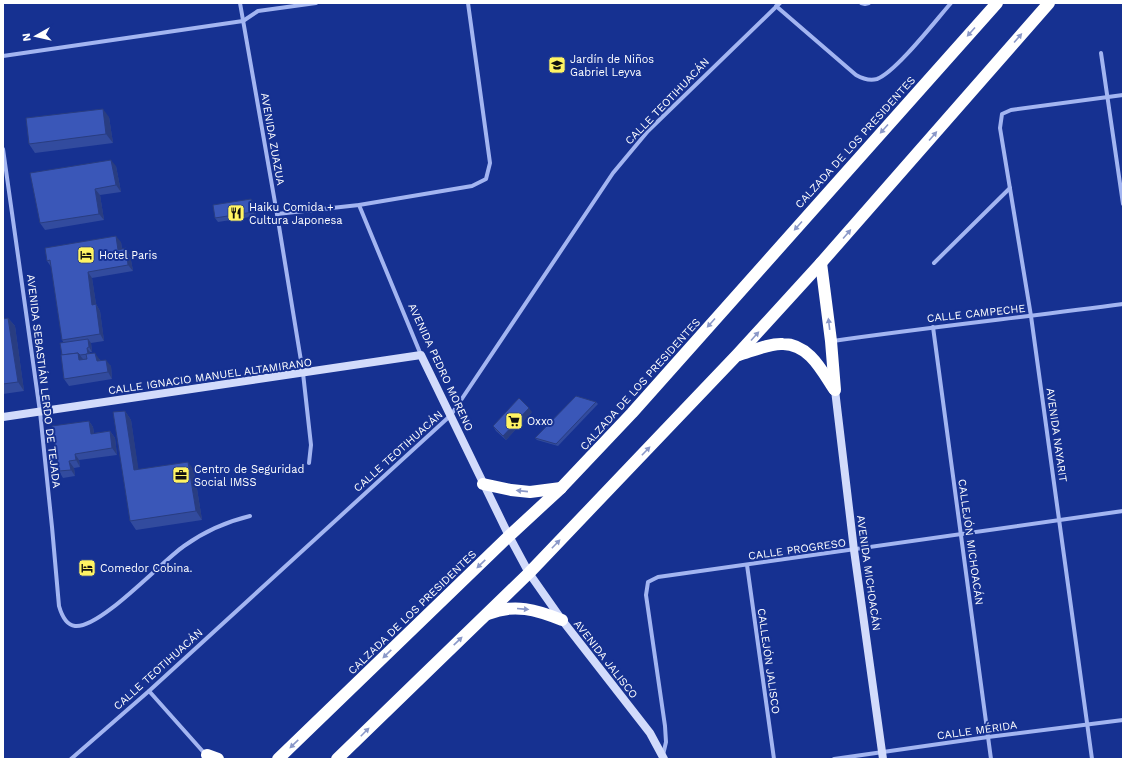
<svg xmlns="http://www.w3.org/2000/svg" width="1126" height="762" font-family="'Work Sans',sans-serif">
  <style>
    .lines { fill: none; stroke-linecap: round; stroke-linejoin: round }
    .street { stroke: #a3b5f1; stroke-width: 4 }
    .secondary { stroke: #d2dbfb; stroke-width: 8 }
    .highway { stroke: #fff; stroke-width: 12 }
    .wall { fill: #324b9e }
    .shaded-wall { fill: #293d81 }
    .building { fill: #3a57b8; stroke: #293d81 }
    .oneway { fill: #8a98c8 }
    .labels { text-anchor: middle; stroke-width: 4; stroke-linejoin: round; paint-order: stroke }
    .poi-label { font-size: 11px; fill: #fff; stroke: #163191; text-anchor: start }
    .street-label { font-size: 11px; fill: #fff; stroke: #163191 }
  </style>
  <rect width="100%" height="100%" fill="#163191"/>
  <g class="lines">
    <g class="street">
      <path d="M240,3L277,214L303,373L311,445L309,463"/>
      <path d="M861,3L865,4L869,3"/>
      <path d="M776,6L856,75C863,79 869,81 877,79C896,72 936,20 951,3"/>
      <path d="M1101,53L1123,204"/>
      <path d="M3,56L243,21L258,11L316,3"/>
      <path d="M3,149L40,412L52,527L59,606C61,613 66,625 75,626C100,629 162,561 184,546C205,531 225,522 250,516"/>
      <path d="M359,205L421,355"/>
      <path d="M277,214L359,205L472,186L486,179L490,163L468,3"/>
      <path d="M934,263L1010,188"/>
      <path d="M933,327L991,759"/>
      <path d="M833,341C930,327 1026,317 1123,304"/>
      <path d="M747,565L774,759"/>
      <path d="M149,691L206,755"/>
      <path d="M663,755L666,742L665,726L646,595L648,582L658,577L1123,511"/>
      <path d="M71,759L149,691L451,415L613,173L648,131L780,3"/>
      <path d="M834,759L988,737L1123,720"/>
      <path d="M1092,759L1031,316L1000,128L1002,114L1011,110L1123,95"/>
    </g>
    <g class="secondary">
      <path d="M835,390L854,550L883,759"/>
      <path d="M3,417L421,355L509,536L529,573L562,620L650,733L664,759"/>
    </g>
    <g class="highway">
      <path d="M821,263L831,341L835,390"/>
      <path d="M739,355C752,351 770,343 783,344C809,344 822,371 834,389"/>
      <path d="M483,484L511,490L530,492L561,488"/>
      <path d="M488,614C514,603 537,610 562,620"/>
      <path d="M207,755L218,759"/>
      <path d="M278,759L509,536L561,488L632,413L997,3"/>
      <path d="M337,759L529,573L737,355L821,263L1049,3"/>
    </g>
  </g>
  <g class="wall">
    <path d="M109,117L113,143L35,153L29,144Z"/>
    <path d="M116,166L121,192L100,195L104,220L45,230L40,223Z"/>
    <path d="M251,199L254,203L256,216L218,222L215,218Z"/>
    <path d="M121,242L122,249L130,255L133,271L92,278L96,304L100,311L104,341L91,343L92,352H90V354L111,366L112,379L69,386L64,379L62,355L64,343L62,340L52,268L47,261Z"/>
    <path d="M8,318L15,326L24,391L3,394V319Z"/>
    <path d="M596,402L598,404L558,446L537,440L535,438Z"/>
    <path d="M125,411L131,420L138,469L194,470L202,520L136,530L130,521Z"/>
    <path d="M532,412L506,440L496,431L493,426Z"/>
    <path d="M89,421L93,427L94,433L110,431L115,438L117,455L79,460L80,467L74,468L75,476L63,478L59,471Z"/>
  </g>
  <g class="shaded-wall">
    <path d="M103,109L109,117L113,143L106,134Z"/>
    <path d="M111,160L116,166L121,192L116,185Z"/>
    <path d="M95,189L100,195L104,220L99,214Z"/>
    <path d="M251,199L254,203L256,216L253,212Z"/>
    <path d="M116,236L121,242L123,256L118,250Z"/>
    <path d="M126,248L130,255L133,271L128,265Z"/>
    <path d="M88,272L92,278L96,304L100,311L104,341L100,334L92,305Z"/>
    <path d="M8,318L15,326L24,391L18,382Z"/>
    <path d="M88,339L91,343L92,352L89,347Z"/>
    <path d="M87,348L90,352L91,358L88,354Z"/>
    <path d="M78,353L83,359L84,367L79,360Z"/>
    <path d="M95,353L100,360L101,368L97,361Z"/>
    <path d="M106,360L111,366L112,379L108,372Z"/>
    <path d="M529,408L532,412L506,440L503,436Z"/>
    <path d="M125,411L131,420L140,479L134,470Z"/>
    <path d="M89,421L93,427L95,440L91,434Z"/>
    <path d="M110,431L115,438L117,455L112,448Z"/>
    <path d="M75,454L79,460L80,467L76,460Z"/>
    <path d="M69,461L74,468L75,476L71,470Z"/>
    <path d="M188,462L194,470L202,520L196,511Z"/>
  </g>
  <g class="building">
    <path d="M103,109L106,134L29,144L26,118Z"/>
    <path d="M111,160L116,185L95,189L99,214L40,223L30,173Z"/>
    <path d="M251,199L253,212L215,218L213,205Z"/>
    <path d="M116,236L118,250L126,248L128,265L88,272L92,305L96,304L100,334L62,340L50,260L47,261L45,248Z"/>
    <path d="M8,318L18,382L3,384V319Z"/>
    <path d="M88,339L89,347L87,348L88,354L80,355L78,353L62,355L60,343Z"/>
    <path d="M78,353L79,360L87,359L86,354L95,353L97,361L106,360L108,372L64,379L61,355Z"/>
    <path d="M576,396L596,402L556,444L535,438Z"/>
    <path d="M519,398L529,408L503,436L493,426Z"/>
    <path d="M125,411L134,470L188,462L196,511L130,521L113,412Z"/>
    <path d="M89,421L91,434L110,431L112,448L75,454L76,460L69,461L71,470L59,471L52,426Z"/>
  </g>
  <defs><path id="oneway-solid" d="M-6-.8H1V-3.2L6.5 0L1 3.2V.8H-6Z"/></defs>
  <g class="oneway">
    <use href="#oneway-solid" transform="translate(971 32) rotate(132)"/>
    <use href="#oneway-solid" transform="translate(1018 38) rotate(-49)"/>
    <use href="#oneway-solid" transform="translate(884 129) rotate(132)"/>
    <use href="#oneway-solid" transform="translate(933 136) rotate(-49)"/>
    <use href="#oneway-solid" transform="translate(798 226) rotate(132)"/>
    <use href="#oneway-solid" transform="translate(847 234) rotate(-49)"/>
    <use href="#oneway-solid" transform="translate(711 323) rotate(132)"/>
    <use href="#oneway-solid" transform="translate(829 324) rotate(-97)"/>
    <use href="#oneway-solid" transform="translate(755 336) rotate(-48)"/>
    <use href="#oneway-solid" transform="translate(646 451) rotate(-46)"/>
    <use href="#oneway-solid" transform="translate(522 491) rotate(-174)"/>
    <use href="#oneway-solid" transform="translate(556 544) rotate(-46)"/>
    <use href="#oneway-solid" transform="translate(481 564) rotate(136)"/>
    <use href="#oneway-solid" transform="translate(523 609) rotate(5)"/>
    <use href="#oneway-solid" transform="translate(458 641) rotate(-44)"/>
    <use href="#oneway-solid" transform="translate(387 654) rotate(136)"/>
    <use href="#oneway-solid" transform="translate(365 732) rotate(-45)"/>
    <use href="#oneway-solid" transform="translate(294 744) rotate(136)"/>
  </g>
  <defs>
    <symbol id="school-square" viewBox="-11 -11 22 22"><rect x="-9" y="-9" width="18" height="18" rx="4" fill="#fff463" stroke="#163191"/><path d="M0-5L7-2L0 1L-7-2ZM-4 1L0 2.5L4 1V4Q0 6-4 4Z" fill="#111"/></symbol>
    <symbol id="restaurant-square" viewBox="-11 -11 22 22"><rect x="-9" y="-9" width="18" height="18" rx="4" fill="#fff463" stroke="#163191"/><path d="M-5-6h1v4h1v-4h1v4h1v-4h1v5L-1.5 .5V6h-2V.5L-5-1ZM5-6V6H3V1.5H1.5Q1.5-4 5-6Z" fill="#111"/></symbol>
    <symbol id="hotel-square" viewBox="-11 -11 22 22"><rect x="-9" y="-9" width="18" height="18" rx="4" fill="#fff463" stroke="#163191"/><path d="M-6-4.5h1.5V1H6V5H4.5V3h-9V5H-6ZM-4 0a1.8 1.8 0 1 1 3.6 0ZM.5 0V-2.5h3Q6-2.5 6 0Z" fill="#111"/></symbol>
    <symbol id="supermarket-square" viewBox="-11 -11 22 22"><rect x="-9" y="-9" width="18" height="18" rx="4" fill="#fff463" stroke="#163191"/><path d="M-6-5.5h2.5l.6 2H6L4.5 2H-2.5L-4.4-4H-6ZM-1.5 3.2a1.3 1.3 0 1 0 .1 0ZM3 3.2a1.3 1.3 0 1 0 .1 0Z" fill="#111"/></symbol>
    <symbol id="office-square" viewBox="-11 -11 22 22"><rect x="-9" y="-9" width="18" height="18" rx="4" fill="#fff463" stroke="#163191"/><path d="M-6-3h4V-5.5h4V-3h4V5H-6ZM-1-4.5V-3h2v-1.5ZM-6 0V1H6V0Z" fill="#111"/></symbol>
  </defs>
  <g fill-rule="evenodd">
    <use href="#school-square" x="547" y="55" width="20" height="20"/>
    <use href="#restaurant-square" x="226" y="203" width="20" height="20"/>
    <use href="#hotel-square" x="76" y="245" width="20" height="20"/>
    <use href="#supermarket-square" x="504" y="411" width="20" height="20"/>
    <use href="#office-square" x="171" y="465" width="20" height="20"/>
    <use href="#hotel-square" x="77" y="558" width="20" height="20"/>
  </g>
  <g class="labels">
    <g class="poi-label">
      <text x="570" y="63">Jardín de Niños<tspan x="570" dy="13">Gabriel Leyva</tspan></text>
      <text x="249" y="211">Haiku Comida +<tspan x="249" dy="13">Cultura Japonesa</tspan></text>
      <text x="99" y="259">Hotel Paris</text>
      <text x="527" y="425">Oxxo</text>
      <text x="194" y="473">Centro de Seguridad<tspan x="194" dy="13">Social IMSS</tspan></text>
      <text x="100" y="572">Comedor Cobina.</text>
    </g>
    <g class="street-label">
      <text transform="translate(667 101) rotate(-46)" y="4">CALLE TEOTIHUACÁN</text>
      <text transform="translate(273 139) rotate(80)" y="4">AVENIDA ZUAZUA</text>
      <text transform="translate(855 142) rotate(-48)" y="4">CALZADA DE LOS PRESIDENTES</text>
      <text transform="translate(976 313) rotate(-6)" y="4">CALLE CAMPECHE</text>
      <text transform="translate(441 367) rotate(65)" y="4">AVENIDA PEDRO MORENO</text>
      <text transform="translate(210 376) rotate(-8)" y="4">CALLE IGNACIO MANUEL ALTAMIRANO</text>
      <text transform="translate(44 381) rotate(83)" y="4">AVENIDA SEBASTIÁN LERDO DE TEJADA</text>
      <text transform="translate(640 384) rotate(-48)" y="4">CALZADA DE LOS PRESIDENTES</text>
      <text transform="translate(1057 435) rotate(82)" y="4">AVENIDA NAYARIT</text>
      <text transform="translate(398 451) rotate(-42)" y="4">CALLE TEOTIHUACÁN</text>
      <text transform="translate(971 542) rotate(82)" y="4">CALLEJÓN MICHOACÁN</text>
      <text transform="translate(797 549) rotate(-8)" y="4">CALLE PROGRESO</text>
      <text transform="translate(869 573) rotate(82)" y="4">AVENIDA MICHOACÁN</text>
      <text transform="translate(412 612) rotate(-44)" y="4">CALZADA DE LOS PRESIDENTES</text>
      <text transform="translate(606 659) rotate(52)" y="4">AVENIDA JALISCO</text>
      <text transform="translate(769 661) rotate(82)" y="4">CALLEJÓN JALISCO</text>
      <text transform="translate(158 669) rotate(-42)" y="4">CALLE TEOTIHUACÁN</text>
      <text transform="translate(977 730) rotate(-8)" y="4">CALLE MÉRIDA</text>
    </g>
  </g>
  <rect width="1126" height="762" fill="none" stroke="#ffffff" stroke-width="8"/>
  <g transform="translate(36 36) rotate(262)" stroke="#163191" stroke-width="3" paint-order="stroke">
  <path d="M0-3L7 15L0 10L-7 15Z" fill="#ffffff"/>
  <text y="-6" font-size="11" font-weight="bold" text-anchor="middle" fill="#ffffff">N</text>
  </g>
</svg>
